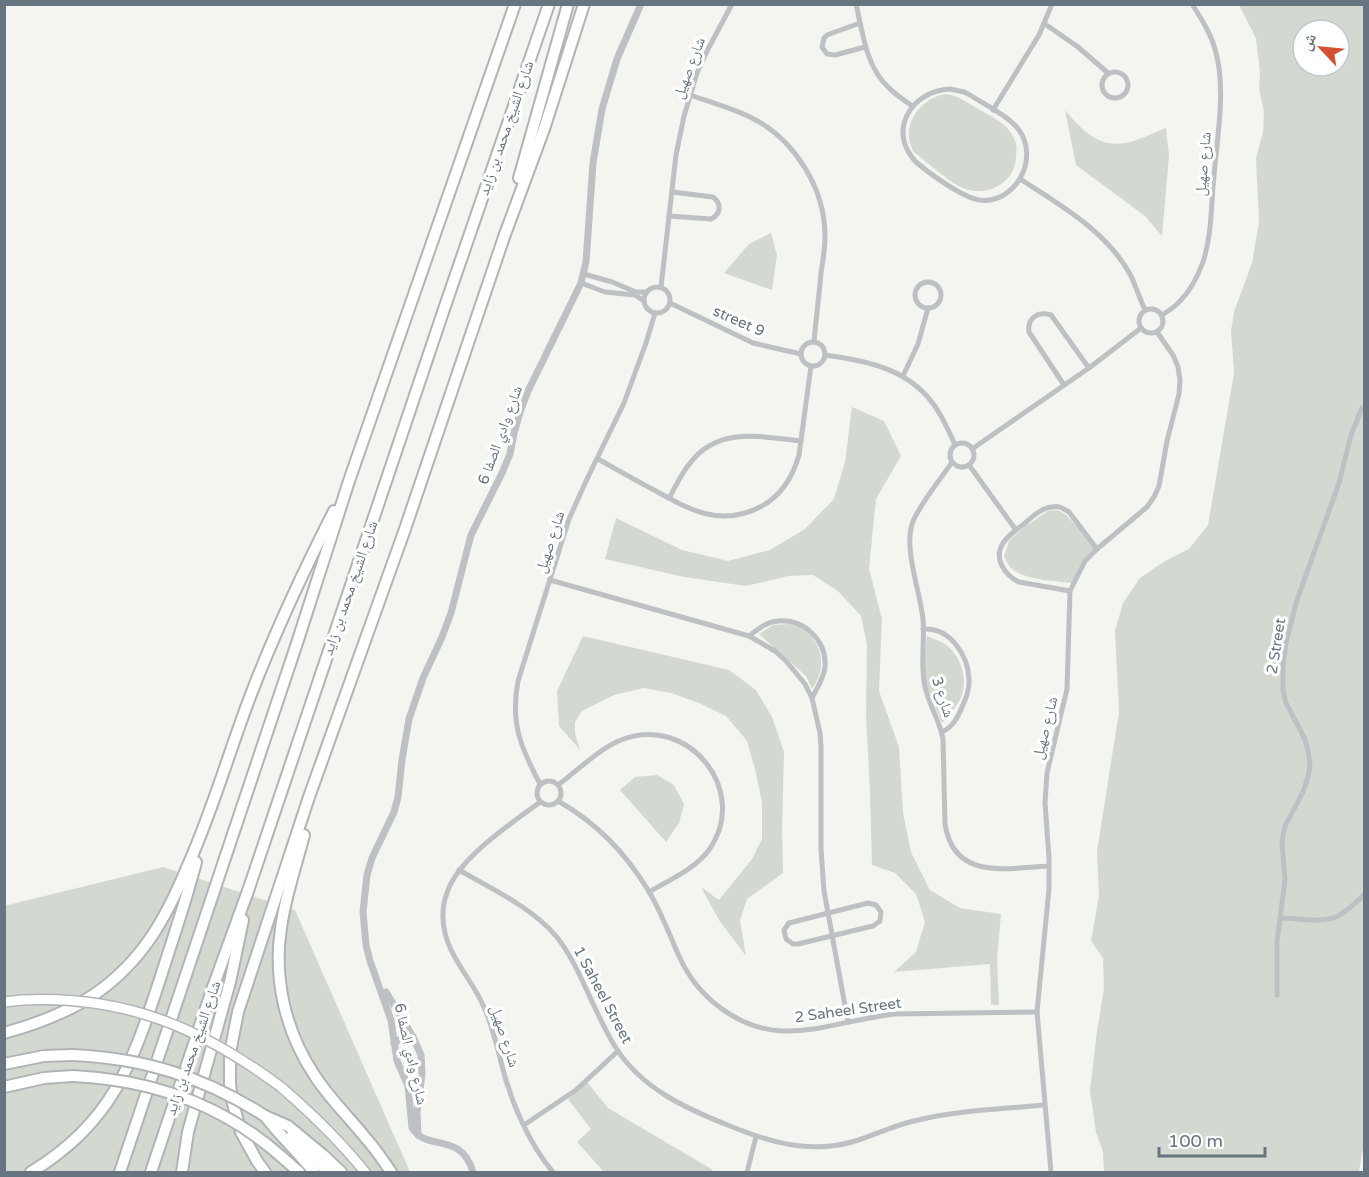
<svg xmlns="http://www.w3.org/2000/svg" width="1369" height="1177" font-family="'Varela Round','Noto Naskh Arabic',sans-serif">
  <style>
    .green { fill: #d3d9d0; fill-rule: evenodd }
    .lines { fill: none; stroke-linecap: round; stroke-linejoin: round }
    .primary-casing { stroke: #b1b5b8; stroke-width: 12 }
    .motorway-casing { stroke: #b0b4b6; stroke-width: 14 }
    .minor { stroke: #bdc1c4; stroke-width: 5 }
    .tertiary { stroke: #bdc1c4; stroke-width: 7 }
    .primary { stroke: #fff; stroke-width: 9 }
    .motorway { stroke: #fff; stroke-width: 10 }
    .primary-bridge-casing { stroke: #b1b5b8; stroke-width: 12; stroke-linecap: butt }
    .motorway-bridge-casing { stroke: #b0b4b6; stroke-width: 14; stroke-linecap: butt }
    .primary-bridge { stroke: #fff; stroke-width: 9 }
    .motorway-bridge { stroke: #fff; stroke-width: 10 }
    .labels { text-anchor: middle; stroke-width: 6; stroke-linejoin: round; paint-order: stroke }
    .street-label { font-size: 15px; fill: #66757f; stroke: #fff }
  </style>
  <rect width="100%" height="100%" fill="#f4f4f0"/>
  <g class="green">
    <path d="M1239,5H1364V1142L1359,1172H1104L1103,1152L1096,1132L1090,1091L1096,1038L1104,988L1103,958L1091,941L1099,896L1097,851L1119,712L1115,631L1123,603L1140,578L1165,561L1189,549L1208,525L1234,373L1231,331L1234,312L1252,263L1259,222L1256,158L1263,132L1264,112L1259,89L1260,73L1256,38ZM1303,30H1339V66H1303Z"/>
    <path d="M945,94C958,95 968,103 978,109C991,116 1008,124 1014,138C1017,144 1017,149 1016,156C1016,183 987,198 963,188C950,183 927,162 914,152C899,127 919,99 945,94Z"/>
    <path d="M1065,110C1081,129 1098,148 1125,143C1136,142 1154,132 1166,128L1169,156L1162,236L1145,216L1076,165Z"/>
    <path d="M771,233L777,255L772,290L724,273L749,244Z"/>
    <path d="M852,407L884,421L901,456L876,499L869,569L882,619L879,691L899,747L903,813L911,852L930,890L960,908L1001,914L997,958L999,1005H991L990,964L894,972L916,952L925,922L916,894L895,873L872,865L870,792L866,715L867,645L861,616L838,591L813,575L788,576L746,586L684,577L605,559L616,518L682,550L728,561L770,550L805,529L834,499L845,462Z"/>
    <path d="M1057,510L1065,514L1096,546L1082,562L1072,583C1056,581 1023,580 1011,568C1008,565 1006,560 1004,556L1009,541L1023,528L1048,511Z"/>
    <path d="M790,624C796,626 803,628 807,632C825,649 825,670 812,689L806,676L759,634L773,625Z"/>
    <path d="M583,636L729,670L756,690L772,717L784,752L782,828L783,873L747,899L740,920L746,956L719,920L701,887L719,900L752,859L762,839V802L755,769L747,741L726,716L699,703L671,693L644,688L614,695L582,711L575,722V733L580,750L559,726L557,691Z"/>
    <path d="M927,636C933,639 939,640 945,644C962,656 969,681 960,700C955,708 948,716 942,723L926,684L924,661Z"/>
    <path d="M657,775L674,785L684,804L679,823L666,842L620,790L635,777Z"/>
    <path d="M163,867L295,910L410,1172H5L4,906Z"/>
    <path d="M587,1082L608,1108L713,1170L711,1172H604L577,1142L591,1129L568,1099Z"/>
  </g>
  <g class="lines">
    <defs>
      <g id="primary">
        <path d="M4,1002L22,1000"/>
        <path d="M281,1087C311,1113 340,1141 365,1172"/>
      </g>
      <g id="motorway">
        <path d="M519,178L568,4"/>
        <path d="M304,835C296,866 285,897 281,928C273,980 286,1033 315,1076C329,1098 348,1116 364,1136C374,1147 383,1160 391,1172"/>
        <path d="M4,1033C37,1024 67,1013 95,994C144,960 167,916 189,863C213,809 229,752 250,697C274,634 303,572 334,511"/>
        <path d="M4,1064L44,1056L72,1055"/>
        <path d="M4,1087L44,1078L73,1076"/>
        <path d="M265,1116L288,1126L323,1155L341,1172"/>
        <path d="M265,1116C280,1136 299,1153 314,1172"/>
        <path d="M291,1137L316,1160L328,1172"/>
        <path d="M283,1158L299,1172"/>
        <path d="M31,1172C113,1123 133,1062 161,976C173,938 186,901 196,862"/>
        <path d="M120,1172L298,640L349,481L515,4"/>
        <path d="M151,1172L212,990L249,888L443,312L549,4"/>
        <path d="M182,1172L188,1132L230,982L243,920"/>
        <path d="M265,1172L257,1161L241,1132L232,1100L230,1084V1053L238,1012L309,797L405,529L504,237L544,129L584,4"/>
      </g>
    </defs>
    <use href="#primary" class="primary-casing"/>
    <use href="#motorway" class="motorway-casing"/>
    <g class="minor">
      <path d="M856,4C863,34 866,67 889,88C896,95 904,100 912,106"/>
      <path d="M860,23L827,35L824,38L822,47L827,54L835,55L865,47"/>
      <path d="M1045,24L1078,47L1108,73"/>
      <circle cx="1115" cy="85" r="13"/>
      <path d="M950,89L964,92L970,95C985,105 1009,116 1019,130C1040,159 1015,205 979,200C962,197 930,174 916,162C887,132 910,91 950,89Z"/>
      <path d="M690,95C710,102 731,108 750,117C794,138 825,188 825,236C825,248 823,261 821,273C819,296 816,319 814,342"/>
      <path d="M993,110L1039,35L1052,4"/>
      <path d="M1020,179C1060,205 1108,232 1131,276C1136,287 1140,299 1145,310"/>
      <path d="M669,216L711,219C721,214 722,204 713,197L672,192"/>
      <path d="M584,274L612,282L636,292H646"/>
      <circle cx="928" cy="295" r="13"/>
      <path d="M581,283L605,292L635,295L644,301"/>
      <circle cx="657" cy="300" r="13"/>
      <path d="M661,287L676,155L684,116L697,73L707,51L732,4"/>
      <path d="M670,303L753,343L801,354"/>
      <circle cx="1151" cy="321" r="12"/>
      <path d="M1162,315C1168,311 1175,307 1180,301C1190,291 1198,276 1203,262C1212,235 1211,204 1214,176C1217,139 1226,89 1216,53C1212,35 1202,20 1192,4"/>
      <circle cx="813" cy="354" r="12"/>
      <path d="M825,355C870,361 913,370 938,411C945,422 950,434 955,445"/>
      <path d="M903,376L918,344L928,308"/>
      <path d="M1064,385L1029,332C1027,318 1038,311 1051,315L1089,368"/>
      <circle cx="962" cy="455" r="12"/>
      <path d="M972,449L1089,368L1141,328"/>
      <path d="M598,459C616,469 635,480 654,490C690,510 721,528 762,506C782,495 793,476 799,455L811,366"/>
      <path d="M952,462C941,479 918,506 912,524C904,550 920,591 923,619C925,642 920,664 925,687C929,705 940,721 943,739L945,824C954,881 1006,868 1049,866"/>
      <path d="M969,465L1016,530"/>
      <path d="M669,498C676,486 682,472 691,462C719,426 762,437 801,441"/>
      <path d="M550,580L749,636L775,651L786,661L805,684L812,698L820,733L821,747V849L824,891L848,1022"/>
      <path d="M1070,591L1019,582C1005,575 993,559 1003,543C1008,536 1017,529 1024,524C1032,517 1041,508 1052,507C1059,505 1064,509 1069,512L1097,549"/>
      <path d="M923,629C950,627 968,655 969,679C970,689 966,698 962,707C958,717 953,727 942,732"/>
      <path d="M749,636C758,629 766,622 778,621C805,619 827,641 825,667C824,678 817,688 812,698"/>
      <circle cx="549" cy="793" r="12"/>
      <path d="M540,784C521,748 510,723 518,681L569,519L587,479L624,403L646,343L655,313"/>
      <path d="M558,785C577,771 600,748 621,740C688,713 751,791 709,850C695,869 669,880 649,892"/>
      <path d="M558,801C597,823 625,852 648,890C661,911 669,934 679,956C697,997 737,1028 781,1031C805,1032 826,1027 849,1022C864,1019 879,1016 894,1014L1037,1012"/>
      <path d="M540,802C511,824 458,858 447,893C442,906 442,920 445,933C452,961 472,980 483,1005C492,1024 496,1043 501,1062C510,1099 528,1143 553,1172"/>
      <path d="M459,870C492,889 531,907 556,936C581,967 594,1014 616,1048C642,1089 687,1109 730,1126C762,1139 796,1150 831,1146C862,1143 888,1126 918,1120C959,1110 1003,1109 1044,1105"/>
      <path d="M868,903L876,905L881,912L880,921L873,926L798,944H793L786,939L784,930L789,923Z"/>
      <path d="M1280,918C1298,918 1321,924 1338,916C1348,911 1356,902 1364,895"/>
      <path d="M1277,995V942L1285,880L1282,843L1283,835L1285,826L1303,792L1308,777L1310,765L1308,751L1305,739L1286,703L1283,690V665L1286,643L1297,600L1339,483L1351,435L1362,408"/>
      <path d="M524,1125L576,1090L618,1051"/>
      <path d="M747,1172L756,1137"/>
      <path d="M1051,1172L1037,1012L1049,889V858L1045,803L1047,773L1067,689L1070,591L1085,561L1097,549L1147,507L1154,497L1159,486L1167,441L1179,394L1180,380L1178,367L1173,355L1157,332"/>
    </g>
    <g class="tertiary">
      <path d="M386,992L413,1037L421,1055L422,1074L417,1112L418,1135"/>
      <path d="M394,1043L403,1038L413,1037"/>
      <path d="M473,1172C461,1131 427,1152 412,1128L408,1086L397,1061L391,1020L370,961L366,945L363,912L367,875L372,858L394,812L398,797L402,760L409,719L423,678L442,637L451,613L471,535L502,473L510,454L514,433L520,412L528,391L581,283L586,262L593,163L602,109L617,59L641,4"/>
    </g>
    <use href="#primary" class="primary"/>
    <use href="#motorway" class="motorway"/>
    <defs>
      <path id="primary-bridge" d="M22,1000C124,995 200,1027 281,1087"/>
      <g id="motorway-bridge">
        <path d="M72,1055C144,1058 204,1077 265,1116"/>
        <path d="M73,1076C153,1080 223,1104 283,1158"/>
      </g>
    </defs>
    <use href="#primary-bridge" class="primary-bridge-casing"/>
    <use href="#motorway-bridge" class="motorway-bridge-casing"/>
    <use href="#primary-bridge" class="primary-bridge"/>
    <use href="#motorway-bridge" class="motorway-bridge"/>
  </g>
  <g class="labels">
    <g class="street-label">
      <text transform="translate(689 68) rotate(-69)" y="5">شارع صهيل</text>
      <text transform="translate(506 128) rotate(-71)" y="5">شارع الشيخ محمد بن زايد</text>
      <text transform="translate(1203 164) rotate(-85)" y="5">شارع صهيل</text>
      <text transform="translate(739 321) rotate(24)" y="5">street 9</text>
      <text transform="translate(500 435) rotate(-70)" y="5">شارع وادي الصفا 6</text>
      <text transform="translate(550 542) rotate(-72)" y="5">شارع صهيل</text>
      <text transform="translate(350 588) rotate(-71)" y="5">شارع الشيخ محمد بن زايد</text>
      <text transform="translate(1276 646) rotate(-81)" y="5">2 Street</text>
      <text transform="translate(943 697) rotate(72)" y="5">3 شارع</text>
      <text transform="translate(1045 728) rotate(-76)" y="5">شارع صهيل</text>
      <text transform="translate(603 995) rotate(62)" y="5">1 Saheel Street</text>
      <text transform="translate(848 1010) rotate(-8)" y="5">2 Saheel Street</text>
      <text transform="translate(505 1036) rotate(72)" y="5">شارع صهيل</text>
      <text transform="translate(193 1048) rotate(-71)" y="5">شارع الشيخ محمد بن زايد</text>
      <text transform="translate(411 1054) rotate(77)" y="5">شارع وادي الصفا 6</text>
    </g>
  </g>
  <rect width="1369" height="1177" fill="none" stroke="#66757f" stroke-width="12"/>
  <g transform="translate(1321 48) rotate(296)"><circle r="28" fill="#ffffff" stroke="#c2c8cc" stroke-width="1.5"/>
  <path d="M0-4.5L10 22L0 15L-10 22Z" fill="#d35132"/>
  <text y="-9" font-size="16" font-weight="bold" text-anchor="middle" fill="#66757f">ش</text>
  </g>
  <path d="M1159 1147v9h106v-9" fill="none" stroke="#66757f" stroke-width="3"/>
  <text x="1168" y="1147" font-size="18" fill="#66757f" stroke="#ffffff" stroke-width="4.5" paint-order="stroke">100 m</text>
</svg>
